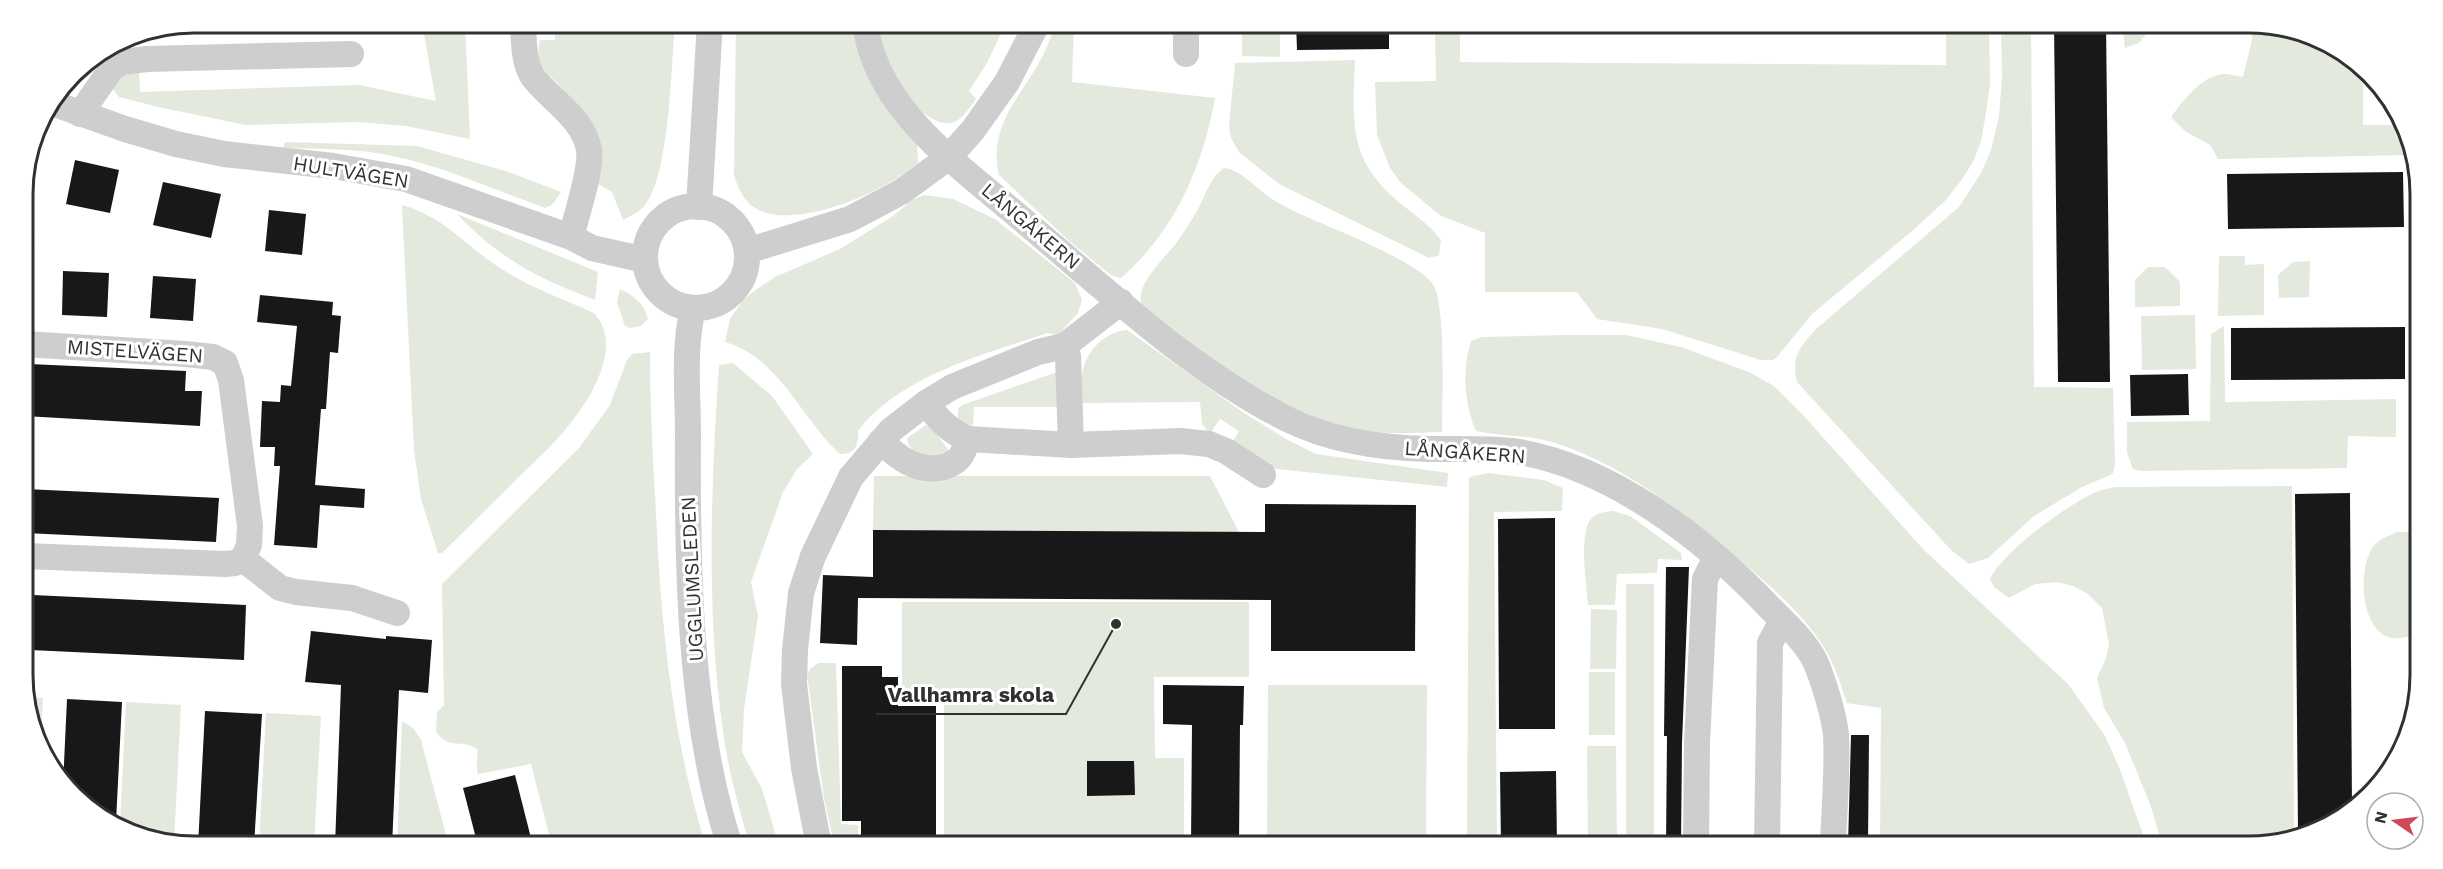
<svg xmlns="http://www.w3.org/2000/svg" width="2443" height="869" font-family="'Work Sans',sans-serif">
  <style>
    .green { fill: #e4e9de }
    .building { fill: #181818 }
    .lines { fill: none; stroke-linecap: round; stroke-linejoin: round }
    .minor { stroke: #cecece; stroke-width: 26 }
    .labels { text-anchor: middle; stroke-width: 6; stroke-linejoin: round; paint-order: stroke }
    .street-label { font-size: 20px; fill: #313131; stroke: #fff }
    .rim { fill: none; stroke: #313131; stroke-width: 3 }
    .leader { fill: none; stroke: #313131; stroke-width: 2 }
    .callout-dot { fill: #313131; stroke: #fff; stroke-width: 2 }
    .callout-label { font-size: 21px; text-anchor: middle; font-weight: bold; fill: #313131; stroke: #fff; stroke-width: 6; stroke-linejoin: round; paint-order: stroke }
  </style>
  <rect width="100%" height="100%" fill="#fff"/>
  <g class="green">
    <path d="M422,23H465L470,139L406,126L358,122L246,125L158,107L119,97L113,89C117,74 125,74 139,72L140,92L359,85L436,101Z"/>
    <path d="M554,23H675C671,68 670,169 646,204C641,211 630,216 623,220L612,192L596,183C588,156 582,125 569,99C558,74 532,76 540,40H555Z"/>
    <path d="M736,23H858L917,142L918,163C908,170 898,178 887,184C856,202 784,230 752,206C742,198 738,187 734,175Z"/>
    <path d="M875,23H1006L987,63L969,91L976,99C971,106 965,115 958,120C933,136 897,87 887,67C880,55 878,36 875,23Z"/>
    <path d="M1056,23H1074L1072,82L1215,98C1203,166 1175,231 1121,278L1112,276L1068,240L999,175C988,127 1018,100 1040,61C1047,49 1051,35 1056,23Z"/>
    <path d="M1242,23H1280V57L1242,56Z"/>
    <path d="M1435,23H1460V62L1946,65V23H1989L1990,83L1986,113L1981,141L1974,160L1963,178L1945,201L1912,231L1812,314L1777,357L1773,360H1761L1662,329L1597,319L1577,292H1485V233L1441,216L1401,183L1390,168L1377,135L1375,82L1436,81Z"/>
    <path d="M2001,23H2031L2034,387L2113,388L2115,463L2113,473L2108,476L2082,487L2034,516L1988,558L1969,564L1951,550L1797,382C1791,356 1800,347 1816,329L1959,207L1981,173L1991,150L1999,116L2002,78Z"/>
    <path d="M2122,23V22L2155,23L2139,43L2125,48Z"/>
    <path d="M2253,23L2304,31L2363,71V125H2398L2412,155L2218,159L2210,145L2185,131L2171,117C2183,101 2201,76 2223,74C2230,74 2237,76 2243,77L2252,40Z"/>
    <path d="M138,33V44L114,53L81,82L70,79C84,61 116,38 138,33Z"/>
    <path d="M1355,60C1353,117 1347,155 1393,197C1408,211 1428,222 1441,240L1439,255L1429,258L1279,184L1239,152L1231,138L1229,126L1235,63Z"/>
    <path d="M285,142L417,146L509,172L561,192L553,204L545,208C495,190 445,167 393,156C357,148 319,149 283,148Z"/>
    <path d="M1224,168C1240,169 1256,188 1269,197C1278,203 1288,208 1298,213C1326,226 1421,262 1434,286C1446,309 1442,402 1442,432C1414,433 1384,435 1355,429C1273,412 1206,354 1142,304C1134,285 1166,257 1177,242C1184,232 1191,221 1197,211C1205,197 1210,177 1224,168Z"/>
    <path d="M924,195L953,199L995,219L1075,283L1082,300L1078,313L1058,335L1048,333C985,354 899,376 858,431C859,445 855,455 840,454C801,419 779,357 725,342L730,319L743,300L757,289L775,277L840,249L893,216L912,200Z"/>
    <path d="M402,205C441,216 459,239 490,261C521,284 559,297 594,313C624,344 591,399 569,425C552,447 530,465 511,485C488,508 465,530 442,553H438L421,499L414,451Z"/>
    <path d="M457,214L598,272L595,300C539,279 498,258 457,214Z"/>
    <path d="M2219,256H2245V265L2264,264V315L2218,316Z"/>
    <path d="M2310,261L2309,297L2279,298L2278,275L2293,262Z"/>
    <path d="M2148,267H2165L2180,282V306L2135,307V280Z"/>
    <path d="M620,289C633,295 645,304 648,319L641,326L630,328L625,326L617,302Z"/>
    <path d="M2195,315L2196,369L2142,370L2141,316Z"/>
    <path d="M2224,326L2225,402L2396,399V437L2348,436L2347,468L2140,471L2133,469L2127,453V422L2210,421L2211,334Z"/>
    <path d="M1127,330L1244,413L1288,440L1316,454L1448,473L1447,487L1258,467L1230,447L1239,431L1220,419L1210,434L1202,424L1200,402L1082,403C1082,394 1080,383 1082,374C1086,351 1104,332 1127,330Z"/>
    <path d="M1565,335H1626L1681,347L1749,372L1774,386L1803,415L1923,549L2068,684L2104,734L2119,767L2147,846H1880L1881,708L1847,703C1840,683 1834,662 1822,644C1800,611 1770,586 1740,560C1684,513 1623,464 1552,442C1527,434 1501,437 1476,431C1464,404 1462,369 1471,341L1482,337Z"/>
    <path d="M650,352C650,406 653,459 656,513C661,626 672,738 706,846H552L531,764L478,774C475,763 479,757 477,749C462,738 450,751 436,732L437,712L444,705L442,584L579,448L610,405L627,360L632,354Z"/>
    <path d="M733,363L772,396L813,454L797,469L783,492L751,582L758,616L744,709L742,752L762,789L779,846H750C739,809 728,770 723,731C706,612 711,485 719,365Z"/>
    <path d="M1060,371L1062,407H974L973,425L964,424L958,418V409L962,405Z"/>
    <path d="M926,425L931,427L950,452L940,460C925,456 910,456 907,438Z"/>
    <path d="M1488,473L1544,480L1563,488L1562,511L1494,512L1497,846H1467L1469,477Z"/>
    <path d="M874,476H1210L1239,532L873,530Z"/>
    <path d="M2292,486L2294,833L2260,846H2163L2150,804L2125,743L2104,708L2097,678L2106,658L2109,644L2102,608L2088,594L2073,586L2057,582L2035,584L2009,598L1994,587L1990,579C2004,551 2063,508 2092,494C2099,490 2107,489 2115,487Z"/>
    <path d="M1613,511L1630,516L1681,553L1682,560L1658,559L1657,573L1617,574L1615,605H1588C1587,585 1578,534 1591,519C1597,512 1605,512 1613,511Z"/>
    <path d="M2397,532H2412L2411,636C2404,637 2395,640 2388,637C2360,626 2358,568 2373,547C2379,539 2388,536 2397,532Z"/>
    <rect x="1626" y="584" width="28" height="262"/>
    <path d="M902,602H1249V677H1154L1155,758H1184V846H944V704H902Z"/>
    <path d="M1591,609L1617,610L1616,669H1590Z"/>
    <path d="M819,663H836L841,824L858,825V846H835L824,799L807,674L811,668Z"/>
    <rect x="1589" y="672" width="26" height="63"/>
    <path d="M1268,685H1427L1426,846H1267Z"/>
    <path d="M26,697L43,698L41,740L26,708Z"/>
    <path d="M126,702L181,705L174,843L139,838L120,825Z"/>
    <path d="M266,713L321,716L314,846H259Z"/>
    <path d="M402,721L413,728L421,740L449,846H397Z"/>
    <path d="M1587,746H1616L1617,846H1588Z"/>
  </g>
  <g class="building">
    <path d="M1296,22H1389V49L1297,50Z"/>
    <path d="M2054,22H2106L2110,382H2058Z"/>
    <path d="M75,160L119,170L110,213L66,204Z"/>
    <path d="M2403,172L2404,227L2228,229L2227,174Z"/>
    <path d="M163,182L221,194L211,238L153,225Z"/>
    <path d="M269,210L306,214L302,255L265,251Z"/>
    <path d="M63,271L109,273L107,317L62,315Z"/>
    <path d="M153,276L196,279L193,321L150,318Z"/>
    <path d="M260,295L333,302L332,315L341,316L338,353L330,352L326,409H321L315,485L365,489L364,508L320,505L317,548L274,545L280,466H274L275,447H260L262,401L280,402L281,385L291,386L297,326L257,322Z"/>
    <path d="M2405,327V379L2231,380V328Z"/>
    <path d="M29,364L186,371L185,391H202L200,426L24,416V381L28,382Z"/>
    <path d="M2188,374L2189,415L2131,416L2130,375Z"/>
    <path d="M25,489L219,498L216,542L25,533Z"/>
    <path d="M2350,493L2352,812L2298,832L2295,494Z"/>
    <path d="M1265,504L1416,505L1415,651H1271V600L858,598L857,645L820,643L823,575L873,577V530L1265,532Z"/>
    <path d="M1555,518V729H1499L1498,519Z"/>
    <path d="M1666,567H1689L1682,743L1681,846H1666L1667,736H1664Z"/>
    <path d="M33,595L246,605L244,660L30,650Z"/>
    <path d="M311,631L386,639V636L432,640L428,693L399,690L392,846H335L341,685L305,682Z"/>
    <path d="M842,666H882V677H898V706H936V846H861V821H842Z"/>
    <path d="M1163,685L1244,686L1243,725H1240L1239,846H1191L1192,725L1163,724Z"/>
    <path d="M67,699L122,702L116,822L63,785Z"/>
    <path d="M205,711L262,714L254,846H198Z"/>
    <path d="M1851,735H1869L1868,846H1848Z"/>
    <path d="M1087,761H1134L1135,795L1087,796Z"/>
    <path d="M1556,771L1557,846H1501L1500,772Z"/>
    <path d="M515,775L533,846H478L463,788Z"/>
  </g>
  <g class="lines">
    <g class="minor">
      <path d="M523,22C524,40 523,62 533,77C552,102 583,117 589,150C592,169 576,217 571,237"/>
      <path d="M865,22C874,103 947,156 1005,205C1092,277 1186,368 1287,419C1331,441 1381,448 1429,449C1457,449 1485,448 1513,451C1609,465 1705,539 1770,608C1786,624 1805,641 1815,661C1823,679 1834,715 1836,735C1838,771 1834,810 1833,846"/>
      <path d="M1186,22V54"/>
      <path d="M52,103L125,129L176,144L224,154L333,166L406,179L571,237L592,248L645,260"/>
      <path d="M80,114L112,68L122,62L147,59L351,54"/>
      <circle cx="696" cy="257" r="51"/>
      <path d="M699,207L710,22"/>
      <path d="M747,251L850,219L901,192L949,157L973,130L1007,82L1038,22"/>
      <path d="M693,308C683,350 688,392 688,435C687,566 689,722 730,846"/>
      <path d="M24,344L186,354L213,357L225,363L231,380L250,526L249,545L243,559"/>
      <path d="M1064,346L1068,356L1071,445"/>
      <path d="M926,403C938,419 949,431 968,439L1071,445L1180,441L1209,444L1226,451L1263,475"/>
      <path d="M881,441C899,459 918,473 944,467C950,465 957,461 960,457C964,452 966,444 968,439"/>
      <path d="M25,556L225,564L235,563L243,559"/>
      <path d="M243,559L280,588L296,592L352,598L397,613"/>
      <path d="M819,846L804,768L794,684L795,650L801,593L813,556L851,477L891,430L926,403L952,387L1038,352L1064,346L1121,302"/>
      <path d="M1696,846L1697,743L1705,579L1716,557"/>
      <path d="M1767,846L1770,643L1782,621"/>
    </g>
  </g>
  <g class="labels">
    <g class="street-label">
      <text transform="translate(351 172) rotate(9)" y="7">HULTVÄGEN</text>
      <text transform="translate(1031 226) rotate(40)" y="7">LÅNGÅKERN</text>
      <text transform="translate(135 351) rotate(4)" y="7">MISTELVÄGEN</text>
      <text transform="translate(1465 452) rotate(4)" y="7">LÅNGÅKERN</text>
      <text transform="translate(692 579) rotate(-93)" y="7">UGGLUMSLEDEN</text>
    </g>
  </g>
  <path d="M0 0H2443V869H0ZM194 33H2249A161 161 0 0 1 2410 194V675A161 161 0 0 1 2249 836H194A161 161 0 0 1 33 675V194A161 161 0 0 1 194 33Z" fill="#fff" fill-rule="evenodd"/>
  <path class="rim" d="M194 33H2249A161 161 0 0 1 2410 194V675A161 161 0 0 1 2249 836H194A161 161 0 0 1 33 675V194A161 161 0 0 1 194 33Z"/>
  <path class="leader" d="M1116 624L1066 714H876"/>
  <circle class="callout-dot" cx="1116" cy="624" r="6"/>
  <g class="callout-label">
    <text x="971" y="702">Vallhamra skola</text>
  </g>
  <g transform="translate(2395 821) rotate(284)"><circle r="28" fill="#ffffff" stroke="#adadad" stroke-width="1.5"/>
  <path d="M0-4.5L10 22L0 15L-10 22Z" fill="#d14959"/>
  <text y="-9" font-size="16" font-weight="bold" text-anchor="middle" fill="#313131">N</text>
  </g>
</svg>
